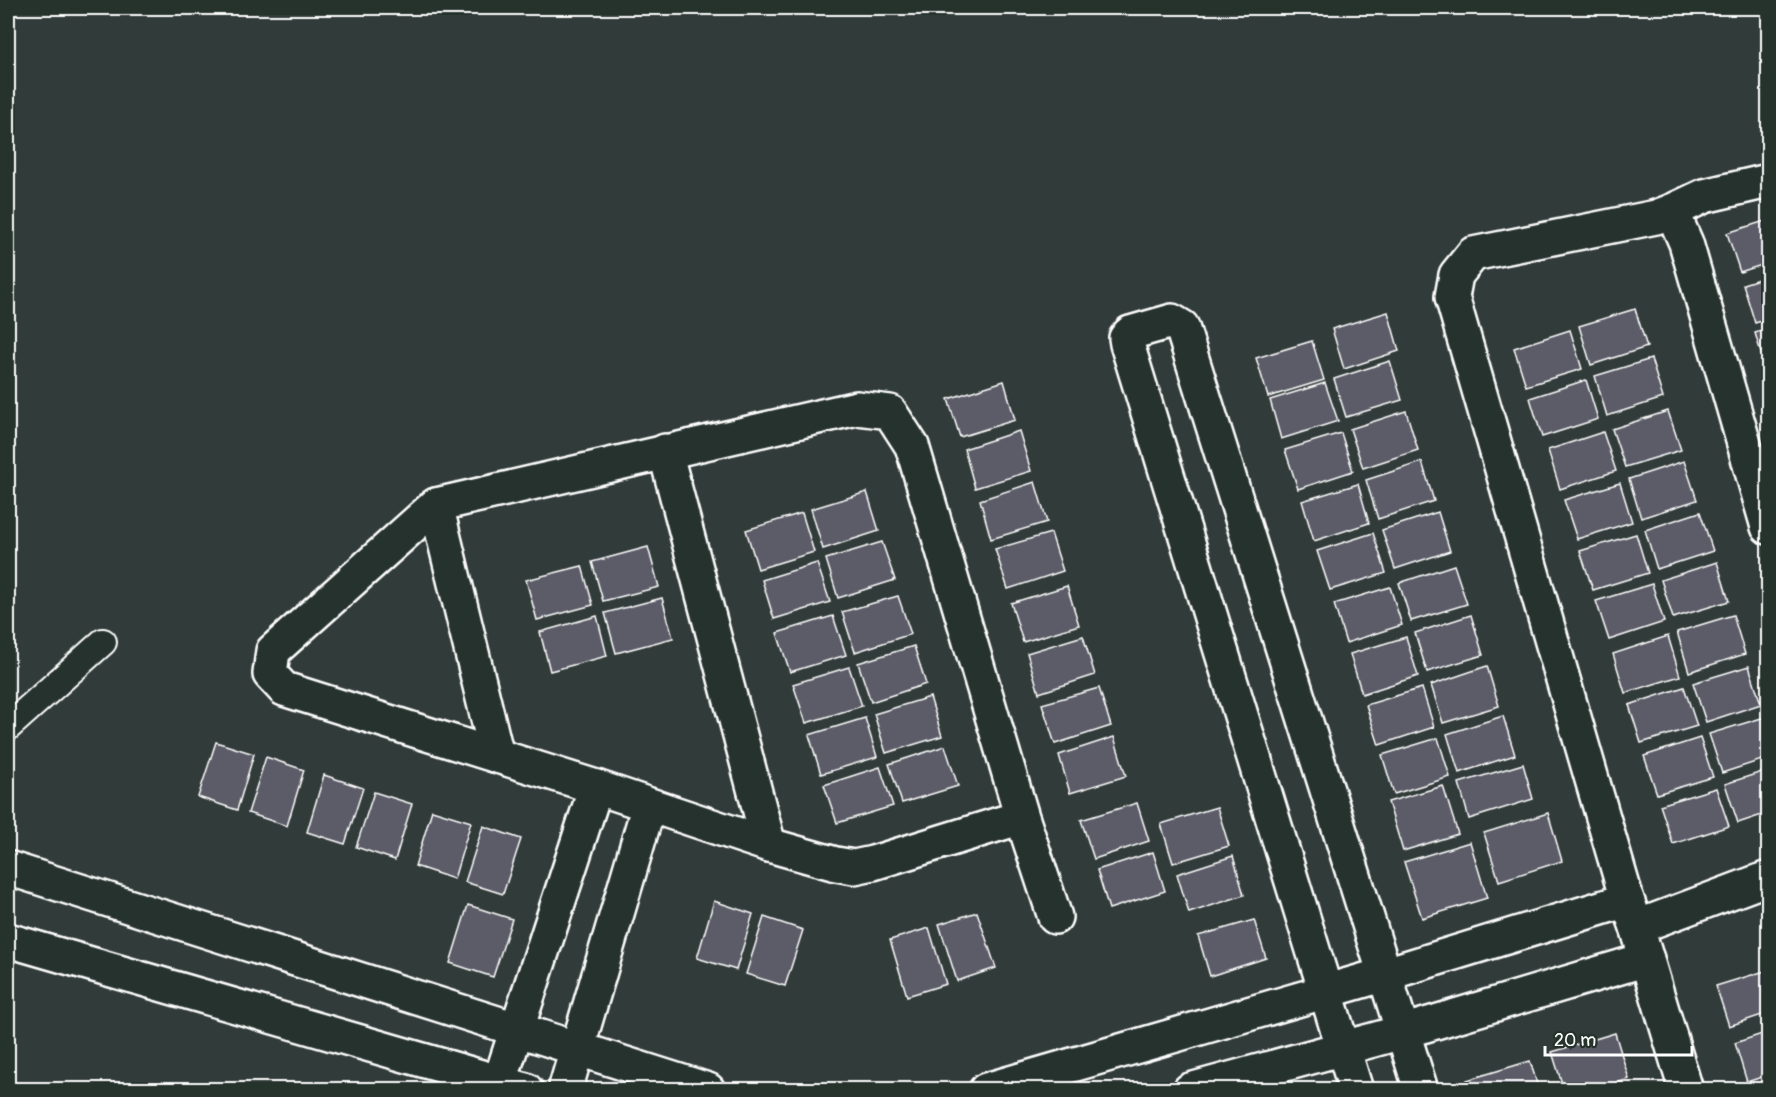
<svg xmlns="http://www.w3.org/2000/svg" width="1776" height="1097" font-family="Pangolin,sans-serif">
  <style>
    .building { fill: #5c5c68; stroke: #fff; stroke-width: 1.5 }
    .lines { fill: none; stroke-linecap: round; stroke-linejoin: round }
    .lane-casing { stroke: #fff; stroke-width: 30 }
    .street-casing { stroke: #fff; stroke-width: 38 }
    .lane { stroke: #26332d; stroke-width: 26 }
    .street { stroke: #26332d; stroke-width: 33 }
  </style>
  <rect width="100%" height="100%" fill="#313b39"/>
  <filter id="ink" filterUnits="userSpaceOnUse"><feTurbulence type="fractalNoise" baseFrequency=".0167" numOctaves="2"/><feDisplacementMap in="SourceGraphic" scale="12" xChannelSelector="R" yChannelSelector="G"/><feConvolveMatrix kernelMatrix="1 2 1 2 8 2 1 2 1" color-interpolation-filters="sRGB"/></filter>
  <g filter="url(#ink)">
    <g class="building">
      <path d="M1768,220V263L1740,272L1727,233Z"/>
      <path d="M1768,276V319L1755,323L1743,284Z"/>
      <path d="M1635,309L1647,347L1591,365L1579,326Z"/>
      <path d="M1388,312L1399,351L1344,369L1332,329Z"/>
      <path d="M1768,329V372L1767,373L1755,333Z"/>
      <path d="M1570,330L1582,369L1526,386L1514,348Z"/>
      <path d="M1312,341L1324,380L1268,397L1256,358Z"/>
      <path d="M1651,359L1663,398L1607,416L1595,376Z"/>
      <path d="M1390,361L1402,400L1346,417L1334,379Z"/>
      <path d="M1586,380L1598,419L1542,437L1530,398Z"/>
      <path d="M1004,381L1015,420L960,437L948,399Z"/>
      <path d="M1325,383L1338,421L1281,439L1270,400Z"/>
      <path d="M1406,411L1418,450L1363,468L1350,429Z"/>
      <path d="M1668,411L1681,450L1625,467L1612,429Z"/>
      <path d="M1019,431L1031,471L975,488L964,449Z"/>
      <path d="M1603,432L1616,471L1560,489L1548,450Z"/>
      <path d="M1341,433L1353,471L1298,489L1285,450Z"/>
      <path d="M1684,461L1697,500L1641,518L1629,479Z"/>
      <path d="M1422,462L1434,501L1378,519L1366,480Z"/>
      <path d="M1035,482L1047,522L991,539L980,500Z"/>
      <path d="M1620,483L1632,522L1577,539L1564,500Z"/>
      <path d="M1358,484L1369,523L1314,541L1302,501Z"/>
      <path d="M867,492L879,531L823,549L811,509Z"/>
      <path d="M1438,512L1450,551L1395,569L1382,530Z"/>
      <path d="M1700,512L1713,551L1657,569L1645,530Z"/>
      <path d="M802,513L814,552L758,569L746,530Z"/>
      <path d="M1051,533L1063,571L1008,589L995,549Z"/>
      <path d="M1373,533L1386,573L1330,590L1317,551Z"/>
      <path d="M1636,534L1648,573L1593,590L1580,551Z"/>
      <path d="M882,542L895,580L838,598L826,559Z"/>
      <path d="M648,547L659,587L603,601L592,562Z"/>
      <path d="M1717,562L1729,601L1673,618L1661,580Z"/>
      <path d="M817,563L830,602L774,619L762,580Z"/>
      <path d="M1454,565L1467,604L1411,621L1399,583Z"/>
      <path d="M582,566L593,605L537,620L526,580Z"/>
      <path d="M1652,584L1664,622L1609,640L1596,601Z"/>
      <path d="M1067,586L1079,625L1023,642L1011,603Z"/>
      <path d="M1390,587L1402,625L1346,643L1334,604Z"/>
      <path d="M898,596L911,634L855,652L842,612Z"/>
      <path d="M662,598L673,638L616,653L605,613Z"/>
      <path d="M1471,615L1483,655L1427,672L1415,633Z"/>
      <path d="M1733,615L1745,654L1689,672L1677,632Z"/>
      <path d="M597,616L607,656L550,671L540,632Z"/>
      <path d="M833,616L846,655L790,672L777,633Z"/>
      <path d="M1083,636L1095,675L1039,693L1027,653Z"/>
      <path d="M1668,636L1680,676L1625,693L1613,654Z"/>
      <path d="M1406,637L1418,676L1362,694L1350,654Z"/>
      <path d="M914,646L926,684L871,702L858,663Z"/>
      <path d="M1487,666L1499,706L1443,723L1431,685Z"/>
      <path d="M1749,666L1761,704L1706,722L1693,683Z"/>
      <path d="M849,667L862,706L806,723L793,684Z"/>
      <path d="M1684,687L1697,726L1641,743L1629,705Z"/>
      <path d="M1099,688L1111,726L1055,744L1042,704Z"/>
      <path d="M1422,688L1434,727L1379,745L1366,705Z"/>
      <path d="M930,697L942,736L886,753L874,714Z"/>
      <path d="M1503,716L1515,755L1459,773L1447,734Z"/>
      <path d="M1765,717L1768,728V758L1722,773L1709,734Z"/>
      <path d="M865,718L877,757L821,774L809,735Z"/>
      <path d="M1114,737L1126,776L1070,793L1059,755Z"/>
      <path d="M1438,738L1450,777L1394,794L1382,755Z"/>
      <path d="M1700,738L1713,777L1657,794L1644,756Z"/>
      <path d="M216,742L254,754L237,810L198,797Z"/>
      <path d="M945,746L958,786L902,803L889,764Z"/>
      <path d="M266,757L304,770L287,826L248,813Z"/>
      <path d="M1523,764L1533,799L1469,819L1459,783Z"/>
      <path d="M880,767L893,806L837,823L824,785Z"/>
      <path d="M1768,770V813L1738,823L1725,784Z"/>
      <path d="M324,775L363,788L345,844L307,832Z"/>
      <path d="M1443,786L1458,834L1403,851L1388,802Z"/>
      <path d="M1716,788L1729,826L1673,844L1660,805Z"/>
      <path d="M374,792L412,804L395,860L356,847Z"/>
      <path d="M1137,803L1149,841L1094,859L1081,820Z"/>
      <path d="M1217,807L1229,846L1173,863L1161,824Z"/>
      <path d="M432,810L471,822L454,879L415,866Z"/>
      <path d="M1548,813L1562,861L1499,881L1484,833Z"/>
      <path d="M483,826L521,839L503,894L465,882Z"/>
      <path d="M1470,842L1487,898L1422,918L1404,862Z"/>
      <path d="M1153,852L1165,891L1109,909L1097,870Z"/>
      <path d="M1233,856L1244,895L1189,913L1177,874Z"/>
      <path d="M714,901L753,914L736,970L697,958Z"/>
      <path d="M468,905L512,919L493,977L450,963Z"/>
      <path d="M977,912L996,968L957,981L939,924Z"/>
      <path d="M764,917L803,930L785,986L746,974Z"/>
      <path d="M1254,920L1266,958L1210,976L1198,936Z"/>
      <path d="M929,928L946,984L907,996L890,940Z"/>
      <path d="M1768,970V1013L1729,1026L1716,986Z"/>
      <path d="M1768,1032V1075L1747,1082L1735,1043Z"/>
      <path d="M1615,1033L1629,1079L1596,1090H1564L1552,1052Z"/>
      <path d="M1530,1061L1539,1090H1470L1467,1080Z"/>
    </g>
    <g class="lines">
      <defs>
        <path id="lane" d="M8,727L103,642"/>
        <g id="street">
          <path d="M1672,211L1704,196L1768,181"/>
          <path d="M665,451L769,845"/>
          <path d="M436,505L497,756"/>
          <path d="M1022,817L873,863L854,867L836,864L769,845L596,787L284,689L270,674L273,651L436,505L857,408L890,412L912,446L1022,817L1055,917"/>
          <path d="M8,868L708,1090"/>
          <path d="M1637,927L1768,878"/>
          <path d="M8,940L526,1090"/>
          <path d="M497,1090L596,787"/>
          <path d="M565,1090L649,805"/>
          <path d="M986,1090L1386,974L1627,900"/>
          <path d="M1190,1090L1402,1032L1647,959"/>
          <path d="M1356,1090L1127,344L1126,338L1130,333L1172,321L1182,327L1421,1090"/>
          <path d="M1686,1090L1637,927L1627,900L1452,297L1456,275L1473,254L1656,217L1672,211L1686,243L1768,527"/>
        </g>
      </defs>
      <use href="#lane" class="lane-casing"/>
      <use href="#street" class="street-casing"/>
      <use href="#lane" class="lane"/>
      <use href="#street" class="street"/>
    </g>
  </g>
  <rect width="1776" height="1097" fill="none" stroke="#26332d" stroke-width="30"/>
  <rect x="15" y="15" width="1746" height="1067" fill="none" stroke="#fff" stroke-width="2" filter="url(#ink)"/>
  <path d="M1545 1046v9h147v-9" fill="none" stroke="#ffffff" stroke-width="3"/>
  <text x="1554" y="1046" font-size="18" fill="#ffffff" stroke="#26332d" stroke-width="4.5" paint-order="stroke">20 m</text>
</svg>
